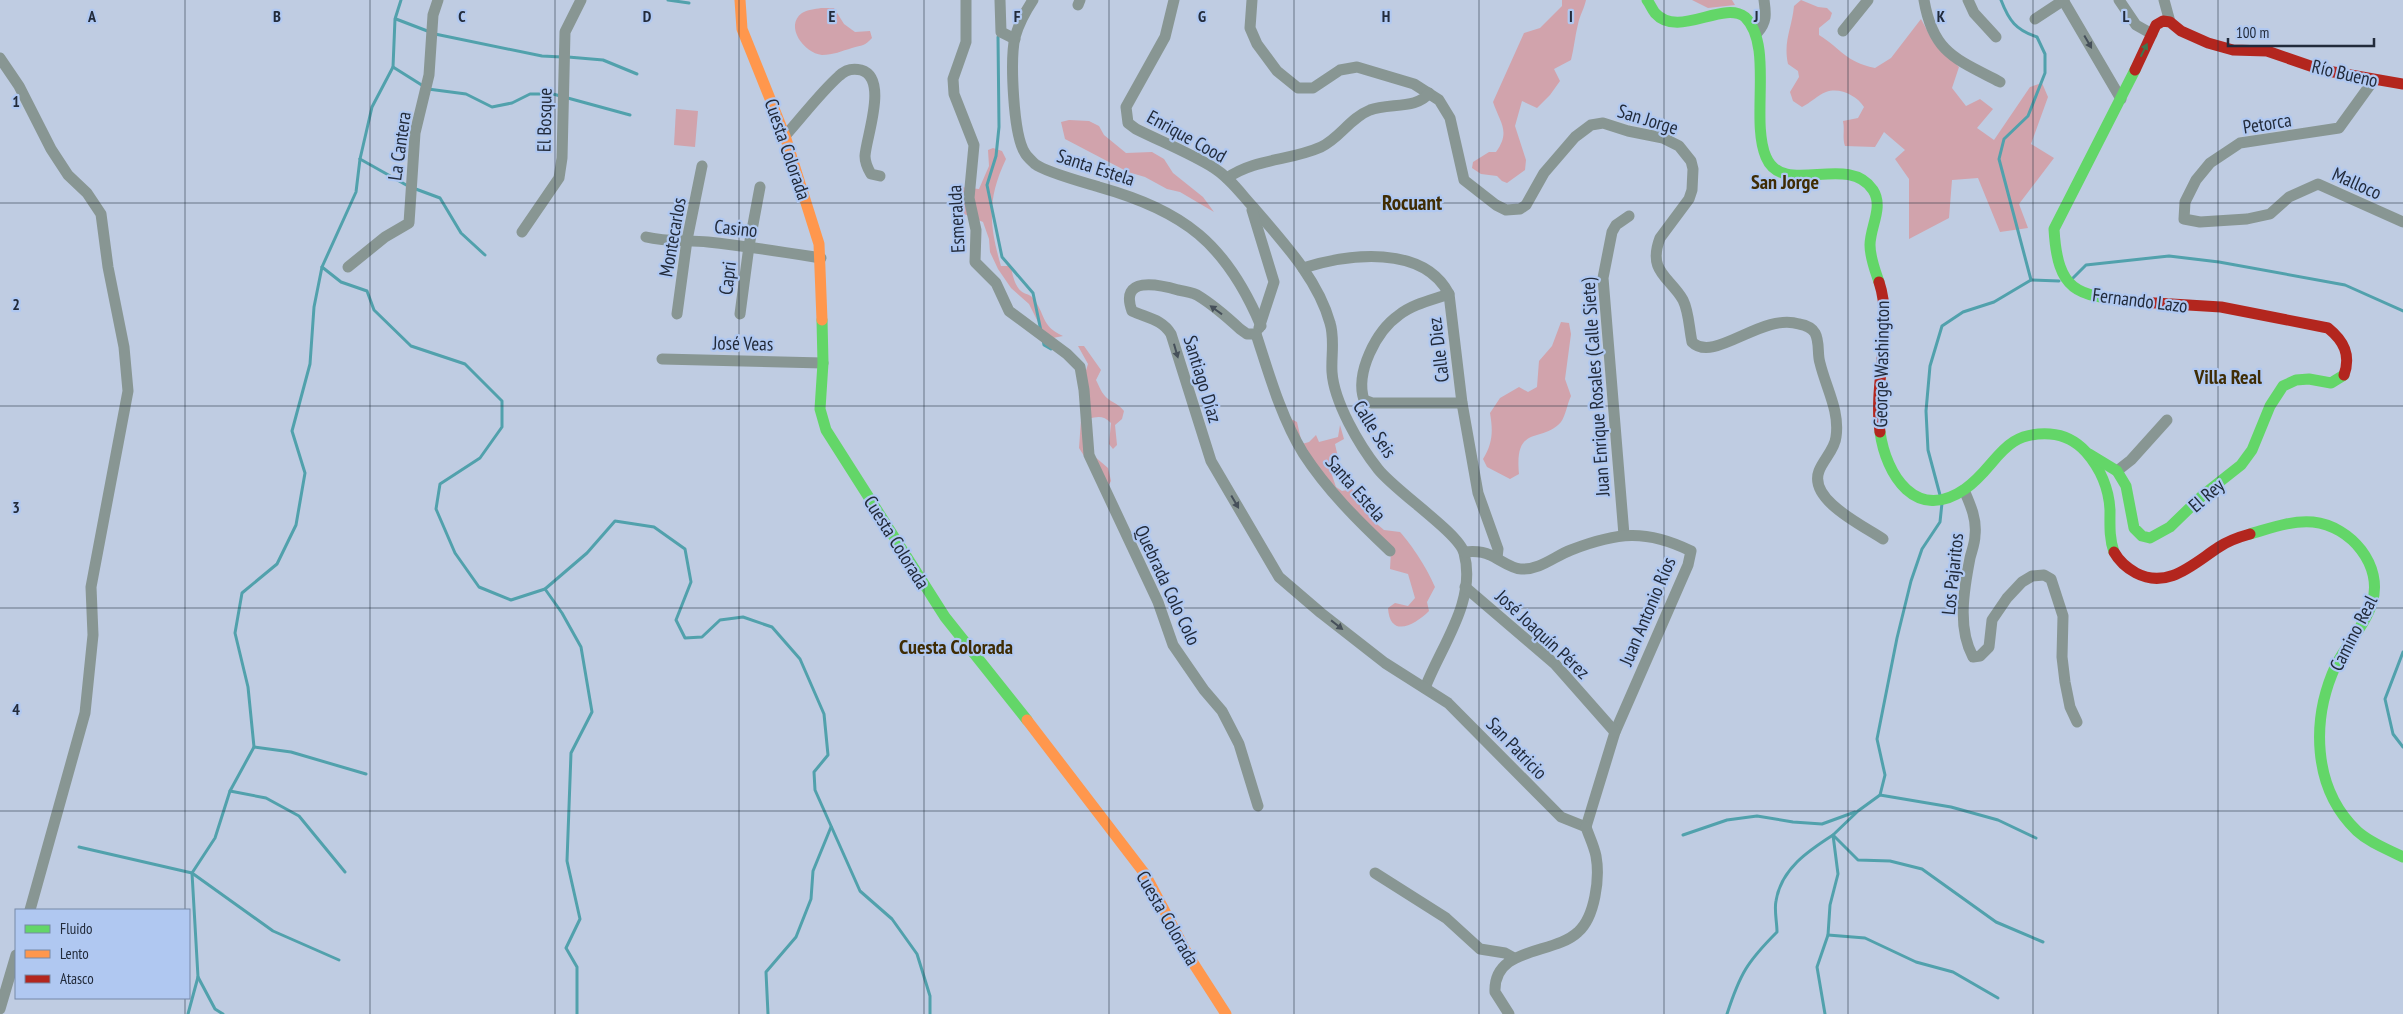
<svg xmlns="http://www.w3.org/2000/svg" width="2403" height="1014" font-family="'PT Sans Narrow',sans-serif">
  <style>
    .green { fill: #d1a3ac }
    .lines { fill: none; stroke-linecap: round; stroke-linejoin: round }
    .stream { stroke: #51a1ac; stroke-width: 3 }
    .street { stroke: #889693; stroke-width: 11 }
    .fast { stroke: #63d668; stroke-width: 11 }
    .slow { stroke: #ff974d; stroke-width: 11 }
    .jam { stroke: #b3261e; stroke-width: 11 }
    .oneway { fill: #46505a }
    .oneway2 { fill: #3f784f }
    .grid { fill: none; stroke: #222b3b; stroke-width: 1; stroke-opacity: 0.55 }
    .labels { text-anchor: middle; stroke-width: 4.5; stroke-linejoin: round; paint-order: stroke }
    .street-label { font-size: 19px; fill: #222b3b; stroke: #b0c8f1 }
    .neighbourhood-label { font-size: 20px; font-weight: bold; fill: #3f2c04; stroke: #b0c8f1 }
    .quarter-label { font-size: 21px; font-weight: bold; fill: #3f2c04; stroke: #b0c8f1 }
    .grid-label { font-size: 16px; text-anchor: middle; font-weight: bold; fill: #222b3b; stroke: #b0c8f1; stroke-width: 4.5; stroke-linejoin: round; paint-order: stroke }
  </style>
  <rect width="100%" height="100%" fill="#bfcce2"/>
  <g class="green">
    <path d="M1562,0H1586C1584,9 1580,15 1578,24C1575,36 1574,48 1571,60L1554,69L1560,81L1550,95L1537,108L1522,101L1515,126L1526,160L1525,170L1507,183L1502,181L1497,176L1481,174L1472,168L1473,162L1489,152H1496C1511,131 1500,123 1493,102L1524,33L1540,28L1562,6Z"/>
    <path d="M1692,0H1732L1735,5L1708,8Z"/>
    <path d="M1801,0L1818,7L1827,8L1832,13L1830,19L1819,28V35C1843,50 1844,61 1875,68L1891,58L1921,19L1934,43L1959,67L1952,88L1966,106L1980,99L1993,109L1977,128L1994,140L2030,87L2042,83L2048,97L2031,144L2054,158L2019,204L2028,228L2000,232L1978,178L1952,180L1949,218L1909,239V179L1895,159L1905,150L1884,132L1875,147L1845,146C1842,137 1845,130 1843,121L1858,118L1864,107C1857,96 1840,87 1826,92C1818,95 1810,103 1802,107L1793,101L1790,92L1799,77L1798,71L1788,64C1783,41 1792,28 1794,6Z"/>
    <path d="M821,8H834L844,24L855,32L870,31L872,38C865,46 862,45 852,48C842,51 833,55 822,55C804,53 784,26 802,13C807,10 815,9 821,8Z"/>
    <path d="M676,109L698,111L695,147L674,145Z"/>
    <path d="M1069,120L1089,121L1099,126L1104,135L1126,153L1152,152L1164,159L1173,173L1203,197L1214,212L1180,192L1167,189L1145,177L1128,172L1065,139L1061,122Z"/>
    <path d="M993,148L1002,151L1006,159C987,199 989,225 1001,266H1011C1012,274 1015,286 1021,291C1024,294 1029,294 1032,297C1046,313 1040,326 1063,336L1053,338L1041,328L1029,304L1011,288L998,269L990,252L989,239L983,222L964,214L956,197L960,187L979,189L989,166L988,150Z"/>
    <path d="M1561,322L1569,323L1571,334L1565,379L1571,396C1567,404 1566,415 1561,422C1542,444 1514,423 1519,474L1510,479L1487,467L1483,459C1493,443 1493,431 1490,413L1500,398L1519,387L1528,392L1537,387L1539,361L1552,346Z"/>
    <path d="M1078,346H1084L1101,370L1096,380C1099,386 1102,394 1107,398C1113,403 1119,404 1124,411L1122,419L1115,425L1117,445L1113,449L1109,444L1111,423C1104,416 1098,416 1089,419L1094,456L1108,468L1111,481L1106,490L1079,448L1084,377L1088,364Z"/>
    <path d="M1287,417L1297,422L1302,444L1309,442L1316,435L1319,442L1338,437L1340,425L1344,439L1335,444L1339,462L1331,472L1336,487L1342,491L1352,489L1368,507L1371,519L1384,530L1400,532C1412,545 1428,570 1435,587L1427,602L1429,611C1415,625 1390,639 1388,608L1395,603L1408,606L1415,598L1408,574L1390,569L1391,551L1327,493Z"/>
  </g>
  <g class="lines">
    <g class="stream">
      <path d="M668,0L689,3"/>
      <path d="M2001,0C2009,21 2016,30 2037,37L2045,54V73L2028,116L2004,139L1999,159L2031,280"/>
      <path d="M396,19L430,32"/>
      <path d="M435,34L542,56L562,57"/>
      <path d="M998,37L999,127L996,156L987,185L1002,257L1033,293L1041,331"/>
      <path d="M568,57L603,60L637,74"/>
      <path d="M393,67L428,89L466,94L492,107L512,103L530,94H553L630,115"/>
      <path d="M360,159L408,186"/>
      <path d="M413,188L440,198L461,233L485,255"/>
      <path d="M322,267L341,282L367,291L374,310L411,346L465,364L502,401V427L480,458L440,484L436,509L455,553L479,587L511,600L545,589L587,553L615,521L654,527L685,549L691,582L676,620L685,638L702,637L720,620L743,617L772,627L800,659L824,714L828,755L814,772L815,790L860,891L892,919L917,954L930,996V1014"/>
      <path d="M2073,278L2086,265L2169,256L2219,262L2345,285L2403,311"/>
      <path d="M1043,340L1044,345L1051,349"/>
      <path d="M1940,495L1928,450L1926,411L1930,366L1942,326L1963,312L1994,302L2031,280L2059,281"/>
      <path d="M545,589L562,613L581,647L592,712L571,753L567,861L580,919L566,948L577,967V1014"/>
      <path d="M2403,652L2385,699L2393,734L2403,747"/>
      <path d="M254,747L291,752L366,774"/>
      <path d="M230,791L266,798L299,816L345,872"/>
      <path d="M1880,795L1951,807L1998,820L2036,838"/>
      <path d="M1683,835L1727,820L1757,816L1793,822L1822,824L1855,812"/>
      <path d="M79,847L192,873L273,931L339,960"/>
      <path d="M1828,935L1865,938L1916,962L1953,972L1998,998"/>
      <path d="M198,977L215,1009L223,1014"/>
      <path d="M188,1014L198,977L192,873L215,838L230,791L254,747L248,687L235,633L242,593L277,564L296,525L305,473L292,431L310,364L314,307L322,267L356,192L360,159L372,107L393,67L395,19L401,0"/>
      <path d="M768,1014L766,972L796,937L811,899L813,871L831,827"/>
      <path d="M1727,1014C1740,974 1747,962 1777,932C1777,922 1774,910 1776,901C1781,869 1808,851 1833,835L1858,860L1890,861L1922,869L1996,922L2043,942"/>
      <path d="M1825,1014L1817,967L1828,935L1830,905L1838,874L1833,835L1858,811L1880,795L1885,775L1877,739L1897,638L1911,581L1922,549L1940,522L1942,503"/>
    </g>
    <g class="street">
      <path d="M966,0V42L953,79L954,94L974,145L969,198L976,230L975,262L996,283L1009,311L1067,354L1080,367L1084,390L1089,455L1158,602L1173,645L1204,690L1222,711L1239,744L1258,806"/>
      <path d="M1000,0L1001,32L1015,39"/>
      <path d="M1033,0C1025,12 1019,23 1015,37C1010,59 1013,135 1025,153C1027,157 1032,161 1035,164C1045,172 1086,183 1099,187C1184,211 1226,243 1261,326"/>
      <path d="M1174,0L1165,37L1126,107L1128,123L1136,129C1162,142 1190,153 1214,168C1230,178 1241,194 1254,208C1283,242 1318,279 1330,323C1335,339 1331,356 1332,372C1334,402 1359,445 1378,469C1395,491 1459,533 1464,553C1477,601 1441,646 1425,688"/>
      <path d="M1252,0L1250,28L1257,44L1277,71L1298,88H1313L1340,70L1357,67L1414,84L1439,100L1450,118L1464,180L1496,205L1506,210L1520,209L1526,205L1544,173L1575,137L1591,125L1603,123L1628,131L1663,138L1679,146L1691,161L1693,169L1692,190L1689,199L1660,238C1647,272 1670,277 1683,300C1689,312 1689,328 1692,342C1714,364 1762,312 1799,324C1805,325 1812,328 1815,333C1820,342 1817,354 1820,363C1826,388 1840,411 1836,437C1835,449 1823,460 1819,471C1808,500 1864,526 1883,539"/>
      <path d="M1924,0C1933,53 1956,59 2000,82"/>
      <path d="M1968,0L1974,13L1996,37"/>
      <path d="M2063,0L2121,99"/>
      <path d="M2119,0L2136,25L2152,34"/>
      <path d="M2164,0L2170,22"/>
      <path d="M1078,5L1080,0"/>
      <path d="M2035,19L2064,0"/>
      <path d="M1843,31L1868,0"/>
      <path d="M1757,33C1767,22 1766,14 1764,0"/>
      <path d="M0,58L19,86L51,149L68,175L87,193L101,214L108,267L124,347L128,391L91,587L93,635L85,713L30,910"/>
      <path d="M2373,81L2339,128L2240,143L2210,163L2196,180L2185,202L2184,219L2200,222L2247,219L2270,214L2289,197L2318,184L2403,222"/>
      <path d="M785,136C803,116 820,93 839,76C845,70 853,68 861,70C889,78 866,137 865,156C865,163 868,169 871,174L880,176"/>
      <path d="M1227,178C1256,158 1290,161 1321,147C1340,138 1350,118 1370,110C1389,103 1418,109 1429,93"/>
      <path d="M1252,210L1274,282L1259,328"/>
      <path d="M522,232L559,178L562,158L565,32L581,0"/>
      <path d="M646,237C666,242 688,240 708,242C746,246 783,252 821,258"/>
      <path d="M348,267L385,237L409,223L415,133L429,75L433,15L438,0"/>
      <path d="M1303,268C1348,254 1423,244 1449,294L1462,403L1478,493L1498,549L1497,558"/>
      <path d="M1449,294C1432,300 1413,304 1399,315C1376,331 1355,373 1364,400L1372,403H1462"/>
      <path d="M677,314L687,240L702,166"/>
      <path d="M740,314L749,246L760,187"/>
      <path d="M1256,334H1247L1240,329C1227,317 1212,304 1197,295C1191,292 1184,291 1178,290C1158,284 1119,276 1132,311C1147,318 1162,319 1171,334L1211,461L1279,577L1321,613L1385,663L1448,703L1561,817L1586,827"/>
      <path d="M1256,334C1269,374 1281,417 1303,453C1327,490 1358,521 1390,551"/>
      <path d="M662,359L823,363"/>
      <path d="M2117,471L2131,460L2167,420"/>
      <path d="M1964,490C1970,504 1977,519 1975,535C1975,543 1972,550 1970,558C1964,589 1957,628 1973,657L1980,656L1989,647L1992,620L2007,598L2022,582L2032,576L2044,575L2051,579L2063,616L2062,657L2065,682L2070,707L2077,722"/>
      <path d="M1624,535L1603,278L1612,232L1616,225L1629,216"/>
      <path d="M1464,552C1473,551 1482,551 1490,555C1499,559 1512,569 1521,569C1540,570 1555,556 1571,550C1617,532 1646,529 1691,551L1688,565L1615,732L1586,827"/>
      <path d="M1465,587L1555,664L1615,732"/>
      <path d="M1375,873L1446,918L1480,949L1505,953L1514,958"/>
      <path d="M0,1009L16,955"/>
      <path d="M1509,1014L1495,992C1493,946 1554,955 1578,932C1595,917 1600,878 1596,856C1594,846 1589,836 1586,827"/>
    </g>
    <g class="fast">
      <path d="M1647,0C1650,4 1652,9 1655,13C1678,39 1723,0 1745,17C1774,45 1750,120 1766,157C1783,198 1848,152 1873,190C1884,207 1870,227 1870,245C1870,258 1875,270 1879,282"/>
      <path d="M2135,70L2054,229C2058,297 2080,295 2139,302"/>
      <path d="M822,320L823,363L820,409L826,430L945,617L1027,720"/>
      <path d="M1880,432C1886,475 1916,523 1965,489C1998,466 2001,431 2050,434C2064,435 2076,441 2086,452C2100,468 2109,489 2110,510C2110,524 2109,538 2114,552"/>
      <path d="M2089,454L2117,471L2126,486L2134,528L2142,536L2150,538L2170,527L2203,495L2241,465L2252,450L2270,406L2283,386L2296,380L2309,379L2331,383L2344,375"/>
      <path d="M2250,534C2271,528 2292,520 2313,522C2351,526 2384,566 2372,603C2366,624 2346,645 2336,665C2311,719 2312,788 2357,831C2370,843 2387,849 2403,857"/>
    </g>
    <g class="slow">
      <path d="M740,0L742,29L785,136L819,244L822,320"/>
      <path d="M1027,720L1145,874L1188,955L1226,1014"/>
    </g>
    <g class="jam">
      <path d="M2135,70L2156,25L2163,21L2170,22L2181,31L2208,43L2233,50L2267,51L2322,70L2403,84"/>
      <path d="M1879,282C1894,326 1873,384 1880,432"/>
      <path d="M2139,302L2221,307L2328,328C2344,341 2351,355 2344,375"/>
      <path d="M2114,552C2119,561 2127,568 2136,573C2168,590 2194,563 2219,547C2228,541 2239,537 2250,534"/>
    </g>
  </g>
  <defs><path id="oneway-solid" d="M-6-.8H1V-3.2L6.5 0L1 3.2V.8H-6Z" transform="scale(1.25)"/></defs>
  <g class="oneway">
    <use href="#oneway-solid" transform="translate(2088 42) rotate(60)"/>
    <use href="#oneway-solid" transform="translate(1216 310) rotate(-144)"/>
    <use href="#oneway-solid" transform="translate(1176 351) rotate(74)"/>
    <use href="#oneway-solid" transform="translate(1235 502) rotate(60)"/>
    <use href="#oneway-solid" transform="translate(1337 625) rotate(38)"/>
  </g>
  <use class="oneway2" href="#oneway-solid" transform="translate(2144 50) rotate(-64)"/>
  <path class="grid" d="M185,0V910M370,0V1014M555,0V1014M739,0V1014M924,0V1014M1109,0V1014M1294,0V1014M1479,0V1014M1664,0V1014M1848,0V1014M2033,0V1014M2218,0V1014M0,203H2403M0,406H2403M0,608H2403M0,811H2403M185,998V1014"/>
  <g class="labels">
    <g class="street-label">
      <text transform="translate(2345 73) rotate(13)" y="7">Río Bueno</text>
      <text transform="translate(1648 119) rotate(17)" y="7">San Jorge</text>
      <text transform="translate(544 120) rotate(-89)" y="7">El Bosque</text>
      <text transform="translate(2267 123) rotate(-9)" y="7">Petorca</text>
      <text transform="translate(1187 136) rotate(29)" y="7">Enrique Cood</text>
      <text transform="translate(399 146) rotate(-82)" y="7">La Cantera</text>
      <text transform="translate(788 149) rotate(71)" y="7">Cuesta Colorada</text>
      <text transform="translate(1096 167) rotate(18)" y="7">Santa Estela</text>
      <text transform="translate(2357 183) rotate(24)" y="7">Malloco</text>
      <text transform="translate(956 219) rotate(-93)" y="7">Esmeralda</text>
      <text transform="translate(736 228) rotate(6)" y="7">Casino</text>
      <text transform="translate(672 237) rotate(-80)" y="7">Montecarlos</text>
      <text transform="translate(727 278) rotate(-83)" y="7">Capri</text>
      <text transform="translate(2140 300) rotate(7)" y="7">Fernando Lazo</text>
      <text transform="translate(743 343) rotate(1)" y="7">José Veas</text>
      <text transform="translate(1438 350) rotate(-97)" y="7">Calle Diez</text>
      <text transform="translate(1881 364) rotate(-89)" y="7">George Washington</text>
      <text transform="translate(1203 379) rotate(73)" y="7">Santiago Díaz</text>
      <text transform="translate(1595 387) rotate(-94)" y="7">Juan Enrique Rosales (Calle Siete)</text>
      <text transform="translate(1375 429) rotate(58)" y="7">Calle Seis</text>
      <text transform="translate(1356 488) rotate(49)" y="7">Santa Estela</text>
      <text transform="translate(2206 495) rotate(-41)" y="7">El Rey</text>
      <text transform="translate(897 542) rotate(58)" y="7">Cuesta Colorada</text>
      <text transform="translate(1952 574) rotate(-84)" y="7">Los Pajaritos</text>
      <text transform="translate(1168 585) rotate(65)" y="7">Quebrada Colo Colo</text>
      <text transform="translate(1647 611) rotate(-67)" y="7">Juan Antonio Ríos</text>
      <text transform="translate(2353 633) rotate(-63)" y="7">Camino Real</text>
      <text transform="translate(1543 634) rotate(43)" y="7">José Joaquín Pérez</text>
      <text transform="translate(1517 748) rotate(46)" y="7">San Patricio</text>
      <text transform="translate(1168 918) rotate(60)" y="7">Cuesta Colorada</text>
    </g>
    <g class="neighbourhood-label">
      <text x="1785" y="189">San Jorge</text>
      <text x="2228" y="384">Villa Real</text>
      <text x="956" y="654">Cuesta Colorada</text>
    </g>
    <g class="quarter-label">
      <text x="1412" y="210">Rocuant</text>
    </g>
  </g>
  <g class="grid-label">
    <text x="92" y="22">A</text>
    <text x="277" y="22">B</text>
    <text x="462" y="22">C</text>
    <text x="647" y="22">D</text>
    <text x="832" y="22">E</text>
    <text x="1017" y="22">F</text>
    <text x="1202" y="22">G</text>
    <text x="1386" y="22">H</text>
    <text x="1571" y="22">I</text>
    <text x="1756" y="22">J</text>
    <text x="1941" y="22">K</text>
    <text x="2126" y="22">L</text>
    <text x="16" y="107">1</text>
    <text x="16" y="310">2</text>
    <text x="16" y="513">3</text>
    <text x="16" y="715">4</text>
  </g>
  <rect x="15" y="909" width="175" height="90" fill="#b0c8f1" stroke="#7789a8"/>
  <rect x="25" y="925" width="25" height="8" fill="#63d668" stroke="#7789a8"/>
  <text x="60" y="934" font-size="15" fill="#222b3b">Fluido</text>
  <rect x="25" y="950" width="25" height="8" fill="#ff974d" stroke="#7789a8"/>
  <text x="60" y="959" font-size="15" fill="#222b3b">Lento</text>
  <rect x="25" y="975" width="25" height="8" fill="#b3261e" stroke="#7789a8"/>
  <text x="60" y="984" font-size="15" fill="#222b3b">Atasco</text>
  <path d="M2228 38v8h146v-8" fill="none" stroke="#222b3b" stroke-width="2.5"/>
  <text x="2236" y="38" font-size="15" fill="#222b3b" stroke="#b0c8f1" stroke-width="4" paint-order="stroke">100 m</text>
</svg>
